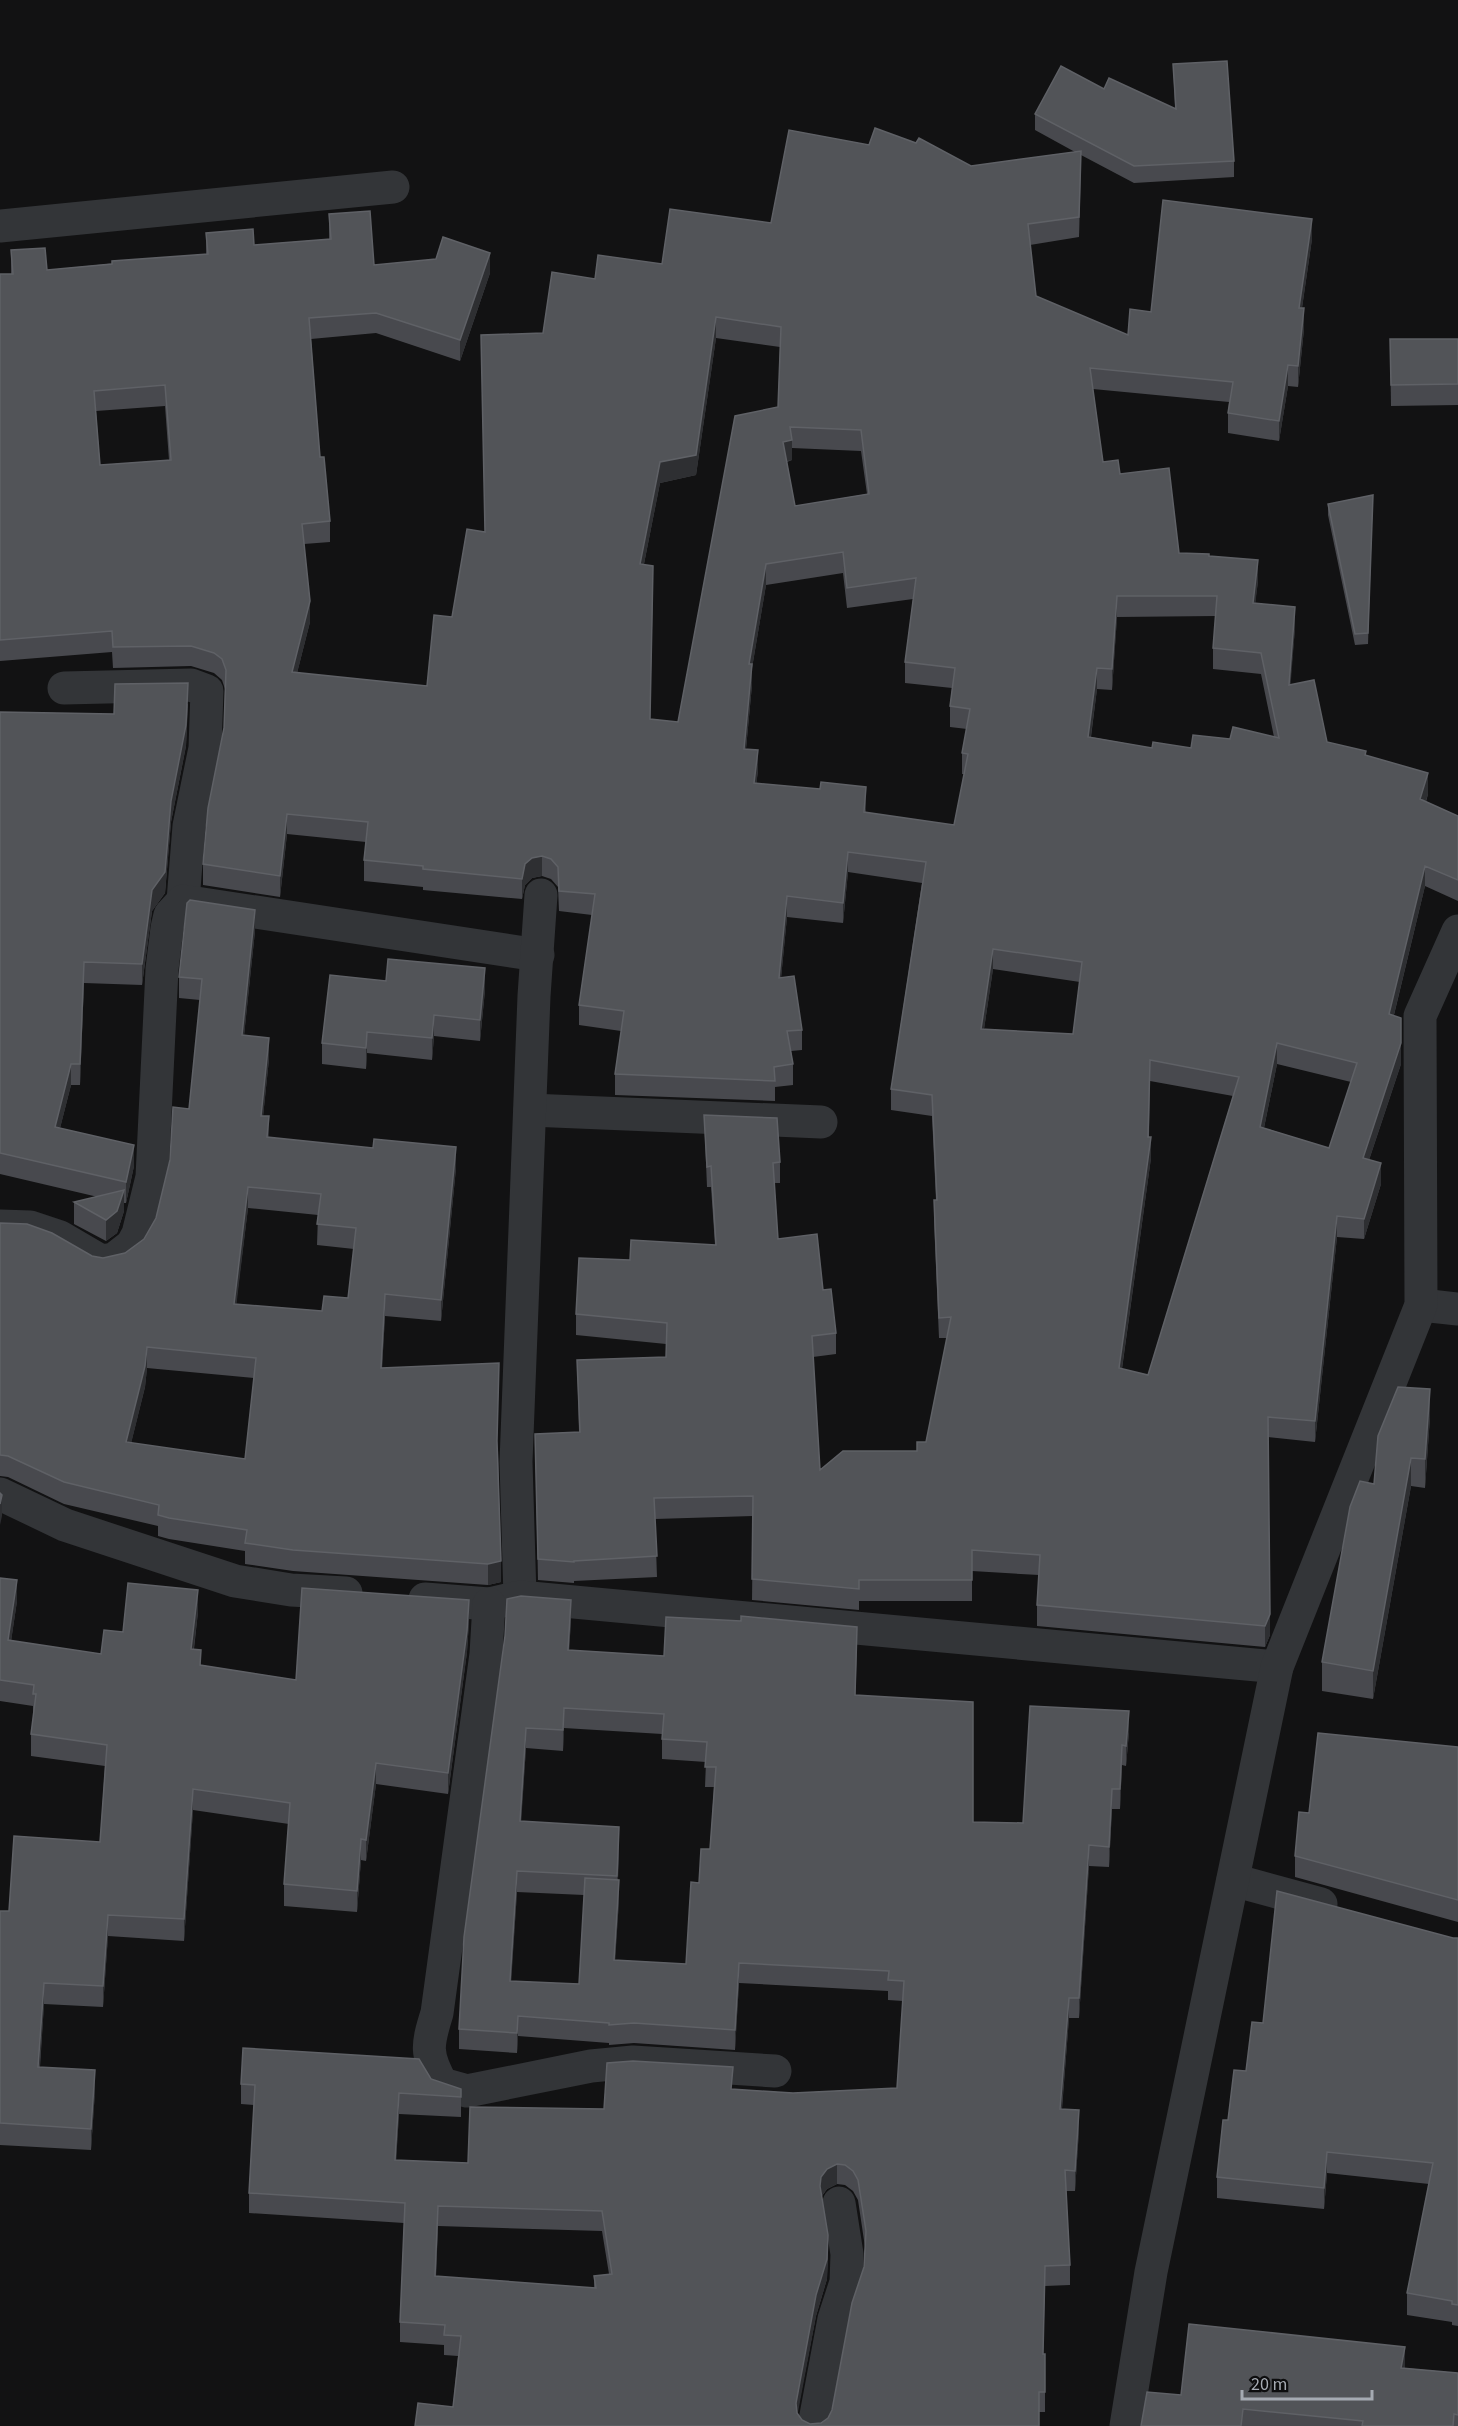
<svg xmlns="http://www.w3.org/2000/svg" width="1458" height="2426" font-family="'Source Sans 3',sans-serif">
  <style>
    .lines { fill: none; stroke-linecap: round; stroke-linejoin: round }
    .minor { stroke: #333538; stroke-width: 33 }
    .tertiary { stroke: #333538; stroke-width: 33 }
    .wall { fill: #48494e; fill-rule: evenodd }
    .shaded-wall { fill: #2e2f32 }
    .building { fill: #525458; stroke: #5f6166; stroke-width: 1.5; fill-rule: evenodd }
  </style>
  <rect width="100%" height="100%" fill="#121213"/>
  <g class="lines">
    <g class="minor">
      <path d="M0,226L393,187"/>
      <path d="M64,688L191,685L207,691L205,748L189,826L183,901"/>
      <path d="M530,1110L821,1122"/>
      <path d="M0,1226L30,1227L60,1237L101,1261L114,1259L132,1245L138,1234L152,1177L162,969L167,928L170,915L183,901L538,955"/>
      <path d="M1421,1305L1458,1309"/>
      <path d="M0,1494L65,1525L235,1581L291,1590L346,1593"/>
      <path d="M520,1597L516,1462L534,996L541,895"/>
      <path d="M425,1599L489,1604L520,1597L1277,1667"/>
      <path d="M489,1604L486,1654L437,2013C427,2045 425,2054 442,2084L467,2091L591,2066L633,2062L775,2071"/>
      <path d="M1233,1880L1321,1904"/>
      <path d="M814,2426L834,2319L846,2282L847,2254L839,2203"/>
    </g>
    <path class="tertiary" d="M1126,2426L1151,2272L1277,1667L1421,1305L1420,1016L1458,931"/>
  </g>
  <g class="wall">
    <path d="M1173,64L1234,161V177L1134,183L1081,155L1079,237L1030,245L1036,296L1128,335L1151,312L1312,239L1302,308L1304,329L1298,387L1288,386L1279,441L1228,433V413L1229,402L1093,389L1103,462L1120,474L1179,553L1209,556L1258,581L1255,603L1295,628L1290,685L1327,742L1366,756L1428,794L1426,802L1458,816V901L1425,886L1394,1015L1401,1064L1369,1160L1381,1184L1364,1239L1337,1237L1315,1442L1268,1437L1270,1635L1265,1647L1037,1626V1605L1039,1575L972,1571V1601H859V1610L752,1600L753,1516L655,1519L657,1577L574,1581V1583L538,1580L535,1434L579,1432L577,1360L666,1357V1344L576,1335V1314L630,1260L715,1245L711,1187H707L704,1115L780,1162V1183H774L778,1239L823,1290L836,1333V1354L813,1357L820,1470L917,1451L926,1442L947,1338H939L934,1221V1200H936L932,1116L891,1110V1089L922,883L848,872L843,923L787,917L781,978L802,1030V1050L791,1051L793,1064V1085L775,1087V1101L615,1095V1074L621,1031L579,1025V1005L592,915L559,911L558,887L551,879L542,876L532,878L525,885L522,899L423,890V887L364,881V860L366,842L287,834L280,897L203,885V864L224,728L225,689L222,680L214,673L191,666L113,668L112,652L0,661V274H11V250L47,270L206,254V233L254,245L329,239V214L374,265L490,273L460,361L376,333L311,339L320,457L330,521V542L304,544L310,622L297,673L427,686L452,617L485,532L543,333L595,279L662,264L771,223L971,166L1075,152L1035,130V114L1104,89L1175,108ZM716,338L780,347L778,407L678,722L650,719L653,587L644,564L660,483L696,475ZM165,406L169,460L100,465L96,411ZM792,448L861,451L867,494L795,506L787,462L792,460ZM843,573L847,608L913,599L905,662V683L952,688L950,706V727L967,729L962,753V774H964L954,825L866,813V807L756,784L758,771L746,749L752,685V668L766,585ZM1216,616L1213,648V669L1261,674L1274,737L1230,739L1191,748H1152L1091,737L1097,689L1112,690L1117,617ZM993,969L1080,982L1073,1034L984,1029ZM1277,1064L1351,1082L1329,1148L1264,1128ZM1150,1081L1233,1096L1148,1375L1122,1369L1151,1158L1149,1137Z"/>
    <path d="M1390,339H1458V405L1391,406Z"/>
    <path d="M1373,495L1368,644L1355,645L1328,515V504Z"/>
    <path d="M188,704L186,746L171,822L165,893L152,911L142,985L84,983L80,1085H71L60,1128L134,1166L126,1203H124V1211L117,1233L106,1241L74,1224V1202L98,1197L0,1174V712L114,714Z"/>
    <path d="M255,931L244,1035L269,1059L263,1116L269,1138L456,1168L441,1321L385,1316L382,1368L498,1450L501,1582L488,1585L293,1571L245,1564V1551L169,1539L158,1536V1526L64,1504L8,1477L0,1476V1223L92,1256L103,1258L125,1253L144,1239L156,1218L189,1109L200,1000L179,998V977ZM248,1208L318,1215L317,1245L354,1249L348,1298L322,1311L236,1304ZM147,1368L254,1378L245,1459L131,1443L145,1387Z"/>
    <path d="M386,981L485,990L480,1041L434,1036L432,1060L367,1053L366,1069L322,1064V1043Z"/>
    <path d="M1430,1417L1425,1488L1411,1486L1373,1699L1322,1691V1662L1374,1484Z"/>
    <path d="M0,1578L17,1601L11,1641L101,1654L123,1632L198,1612L194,1649L201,1665L296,1680L469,1621L467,1652L448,1794L376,1784L366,1861L361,1860L357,1912L284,1906V1884L289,1824L193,1810L184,1941L108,1936L103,2007L44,2004L40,2067L95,2091L91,2150L0,2145V1911H9L100,1842L105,1766L31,1756V1734L34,1715H33V1706L0,1701Z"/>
    <path d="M571,1621L569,1650L664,1656L857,1647L855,1695L973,1822L1023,1823L1129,1732L1126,1766L1122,1765L1120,1809H1112L1109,1867L1089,1866L1079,2018H1069L1062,2109L1079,2130L1075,2191H1066L1070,2265V2285L1045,2286L1043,2354H1045V2412H1039V2426H415L453,2407L458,2356L444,2355V2345L400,2342V2322L404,2223L249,2213V2193L254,2105L241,2104V2084L431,2079L461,2089V2117L399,2114L396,2161L468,2163L604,2109L732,2089L793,2093L897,2088L903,2001L888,2000V1991L739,1983L735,2050L634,2043L609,2045V2043L518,2036L517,2053L459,2049V2029L505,1636ZM564,1728L662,1734V1759L706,1762L705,1787H714L710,1849L699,1883L686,1964L615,1960L619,1900L618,1880L619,1847L521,1821L526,1748L563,1751ZM517,1892L584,1895L579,1984L511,1981ZM837,2184L845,2185L853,2191L858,2200L865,2247L864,2267L832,2410L828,2418L821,2423L810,2424L802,2420L797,2414L816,2316L827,2279L828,2255L822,2196L827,2189ZM438,2226L602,2231L609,2274L594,2276V2288L436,2277Z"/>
    <path d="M1458,1747V1922L1295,1877V1856L1309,1813Z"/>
    <path d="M1453,1938H1458V2326L1452,2325V2322L1407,2315V2293L1429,2184L1327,2173L1324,2209L1217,2198V2177L1228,2120L1263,2023Z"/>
    <path d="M1405,2368L1458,2373V2426H1141L1181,2395Z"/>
  </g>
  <g class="shaded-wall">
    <path d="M1081,151V172L1079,237V217Z"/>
    <path d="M1312,219V239L1299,328V308Z"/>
    <path d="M490,253V273L460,361V340Z"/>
    <path d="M1304,308V329L1298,387V366Z"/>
    <path d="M716,317V338L696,475L660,483L640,584V564L660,462Z"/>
    <path d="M1288,365V386L1279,441V421Z"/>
    <path d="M792,440V460L783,462V442Z"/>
    <path d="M1258,560V581L1253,624V603Z"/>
    <path d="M766,564V585L752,668V685L744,769V749L749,664Z"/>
    <path d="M1117,596V617L1112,690V669Z"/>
    <path d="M310,601V622L292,693V672Z"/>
    <path d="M1295,607V628L1289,706V685Z"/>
    <path d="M1097,668V689L1088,757V737Z"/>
    <path d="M188,683L186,746L171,822L165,893L152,911L142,985V964L152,890L171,801Z"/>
    <path d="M758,750V771L754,804V783Z"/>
    <path d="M1428,773V794L1420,820V799Z"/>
    <path d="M866,787V807L864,833V812Z"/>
    <path d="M287,814V834L280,897V876Z"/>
    <path d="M848,852V872L843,923V903Z"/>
    <path d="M542,856V876L532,878L525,885L522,899V879L525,864L532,858Z"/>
    <path d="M1425,866V886L1389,1035V1014Z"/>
    <path d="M787,896V917L779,999V978Z"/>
    <path d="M255,910V931L242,1056V1035Z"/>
    <path d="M993,949V969L981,1049V1029Z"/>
    <path d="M84,962V983L80,1085V1064Z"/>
    <path d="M485,968V990L480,1041V1020Z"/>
    <path d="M434,1015V1036L432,1060V1038Z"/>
    <path d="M367,1032V1053L366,1069V1048Z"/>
    <path d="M269,1038V1059L261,1137V1116Z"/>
    <path d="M1277,1043V1064L1260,1147V1127Z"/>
    <path d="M1401,1043V1064L1363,1178V1158Z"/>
    <path d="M71,1064V1085L55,1148V1127Z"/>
    <path d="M269,1116V1138L267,1137Z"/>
    <path d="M1151,1137V1158L1119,1389V1368Z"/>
    <path d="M134,1145V1166L126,1203V1182Z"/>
    <path d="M456,1147V1168L441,1321V1300Z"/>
    <path d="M1381,1163V1184L1364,1239V1219Z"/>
    <path d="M248,1187V1208L234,1325V1304Z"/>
    <path d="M124,1190V1211L117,1233L106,1241V1220Z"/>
    <path d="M1337,1216V1237L1315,1442V1421Z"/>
    <path d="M385,1294V1316L381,1389V1368Z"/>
    <path d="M147,1347V1368L145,1387L126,1464V1442Z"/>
    <path d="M1430,1389V1417L1425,1488V1459Z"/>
    <path d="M1411,1458V1486L1373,1699V1671Z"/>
    <path d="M2,1495V1516L0,1525V1504Z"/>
    <path d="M501,1561V1582L488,1585V1564Z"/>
    <path d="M17,1580V1601L8,1662V1640Z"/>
    <path d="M198,1590V1612L191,1670V1649Z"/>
    <path d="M469,1600V1621L467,1652L448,1794V1773Z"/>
    <path d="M571,1600V1621L568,1670V1650Z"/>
    <path d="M1270,1614V1635L1265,1647V1626Z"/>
    <path d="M857,1627V1647L855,1715V1695Z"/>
    <path d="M564,1708V1728L563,1751V1730Z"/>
    <path d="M1129,1711V1732L1126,1766V1746Z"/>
    <path d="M526,1728V1748L520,1841V1821Z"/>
    <path d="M1122,1745V1765L1120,1809V1789Z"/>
    <path d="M376,1763V1784L366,1861V1840Z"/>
    <path d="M193,1789V1810L184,1941V1919Z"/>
    <path d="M1112,1789V1809L1109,1867V1847Z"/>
    <path d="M619,1827V1847L617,1897V1876Z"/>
    <path d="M361,1839V1860L357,1912V1891Z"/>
    <path d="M1089,1845V1866L1079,2018V1998Z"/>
    <path d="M517,1871V1892L510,2001V1981Z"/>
    <path d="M619,1880V1900L614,1980V1960Z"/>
    <path d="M108,1915V1936L103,2007V1986Z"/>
    <path d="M739,1963V1983L735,2050V2030Z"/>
    <path d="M44,1983V2004L38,2088V2067Z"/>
    <path d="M1069,1998V2018L1060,2129V2109Z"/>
    <path d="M518,2016V2036L517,2053V2033Z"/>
    <path d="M95,2070V2091L91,2150V2129Z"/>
    <path d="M399,2093V2114L395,2181V2160Z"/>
    <path d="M1079,2110V2130L1075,2191V2171Z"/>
    <path d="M1327,2152V2173L1324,2209V2188Z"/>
    <path d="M837,2164V2184L827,2189L821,2197L820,2186L821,2177L827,2169Z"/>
    <path d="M438,2206V2226L435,2297V2276Z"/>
    <path d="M828,2235L827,2279L816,2316L796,2423V2403L816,2295Z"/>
    <path d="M1405,2347V2368H1401Z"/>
  </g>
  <g class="building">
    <path d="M1227,61L1234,161L1134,166L1035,114L1061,66L1104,89L1109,78L1176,109L1173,64Z"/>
    <path d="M875,128L916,143L919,138L971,166L1081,151L1079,217L1028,224L1036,296L1128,335L1130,309L1151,312L1163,200L1312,219L1299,308H1304L1298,366L1288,365L1279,421L1228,413L1233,382L1090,368L1103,462L1118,460L1120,474L1169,468L1179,553L1209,554V556L1258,560L1253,603L1295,607L1289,685L1314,680L1327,742L1366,751L1365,755L1428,773L1420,799L1458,816V880L1425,866L1389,1014L1401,1018V1043L1363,1158L1381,1163L1364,1219L1337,1216L1315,1421L1268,1417L1270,1614L1265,1626L1037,1605L1040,1555L972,1550V1580H859V1589L752,1579L753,1496L654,1498L657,1556L574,1561V1562L538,1559L535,1434L580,1432L577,1360L666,1357L667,1323L576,1314L579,1258L630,1260L631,1240L716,1245L711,1166L707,1167L704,1115L777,1118L780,1162L773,1163L778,1239L817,1234L823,1290L831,1289L836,1333L812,1336L820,1470L843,1451H917V1442H926L951,1317L939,1318L934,1200H937L932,1095L891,1089L926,862L848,852L843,903L787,896L779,978L794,976L802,1030L787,1031L793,1064L774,1067L775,1081L615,1074L624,1011L579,1005L595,894L559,891L558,867L551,859L542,856L532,858L525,864L522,879L423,869V866L364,860L368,822L287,814L280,876L203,864L208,808L224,728L226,670L222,659L214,653L191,646L113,647L112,631L0,640V274H13L11,250L45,248L47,270L112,264V261L208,254L206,233L253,229L254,245L331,239L329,214L370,211L374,265L436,259L443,237L490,253L460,340L376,313L309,318L320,457H324L330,521L302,524L310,601L292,672L427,686L434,615L452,617L467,529L485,532L481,335L543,333L552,272L595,279L598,255L662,264L670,209L771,223L789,130L869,145ZM716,317L781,327L778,407L735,416L678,722L650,719L653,566L640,564L660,462L696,455ZM165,385L171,460L100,465L94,391ZM790,427L861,430L869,494L795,506L783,442L792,440ZM843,552L847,588L916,578L905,662L955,668L950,706L970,709L962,753L968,754L954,825L864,812L866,787L821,782L820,789L754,783L758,750L744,749L752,664H749L766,564ZM1117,596H1217L1213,648L1261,653L1279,738L1233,727L1230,739L1193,735L1191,748L1153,742L1152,748L1088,737L1097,668L1112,669ZM993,949L1082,962L1073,1034L981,1029ZM1277,1043L1357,1063L1329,1148L1260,1127ZM1150,1060L1239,1077L1148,1375L1119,1368L1151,1137H1148Z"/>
    <path d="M1390,339H1458V384L1391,385Z"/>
    <path d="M1373,495L1368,633L1355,634L1328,504Z"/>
    <path d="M188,683L186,725L171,801L165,872L152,890L142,964L84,962L80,1064H71L55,1127L134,1145L126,1182L0,1153V712L114,714L115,684Z"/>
    <path d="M190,900L255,910L242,1035L269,1038L261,1116H269L267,1137L373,1148L374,1139L456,1147L441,1300L385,1294L381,1368L499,1363L497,1441L501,1561L488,1564L293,1550L245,1543L247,1530L169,1518L158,1515L159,1505L64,1482L8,1456L0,1455V1223L27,1224L52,1233L92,1256L103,1258L125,1253L144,1239L156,1218L170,1160L173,1107L189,1109L202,979L179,977L187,903ZM248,1187L321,1194L317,1224L356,1228L348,1298L324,1296L322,1311L234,1304ZM147,1347L256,1358L245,1459L126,1442L145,1366Z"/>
    <path d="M388,959L485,968L480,1020L434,1015L432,1038L367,1032L366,1048L322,1043L330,975L386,981Z"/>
    <path d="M124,1190L117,1211L106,1220L74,1202Z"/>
    <path d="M1398,1387L1430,1389L1425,1459L1411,1458L1373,1671L1322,1662L1350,1507L1360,1481L1374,1484L1378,1436Z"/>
    <path d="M0,1493L2,1495L0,1504Z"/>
    <path d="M0,1578L17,1580L8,1640L101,1654L104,1630L123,1632L128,1583L198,1590L191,1649L201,1650L200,1665L296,1680L302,1588L469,1600L467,1631L448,1773L376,1763L366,1840L361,1839L357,1891L284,1884L290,1803L193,1789L184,1919L108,1915L103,1986L44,1983L38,2067L95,2070L91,2129L0,2123V1911H9L14,1836L100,1842L107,1745L31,1734L36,1694H33L34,1685L0,1680Z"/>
    <path d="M521,1596L571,1600L568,1650L664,1656L666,1617L741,1621V1616L857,1627L855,1695L973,1702V1822L1023,1823L1030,1706L1129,1711L1126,1746L1122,1745L1120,1789H1112L1109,1847L1089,1845L1079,1998H1069L1060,2109L1079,2110L1075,2171L1065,2170L1070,2265L1045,2266L1043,2354H1045V2392H1039V2426H415L418,2403L453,2407L461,2336L444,2335L445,2325L400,2322L405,2203L249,2193L255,2085L241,2084L243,2048L419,2059L431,2079L461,2089V2097L399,2093L395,2160L468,2163L470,2107L604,2109L607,2063L633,2061L733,2067L731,2089L793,2093L897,2088L904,1981L888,1980L889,1971L739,1963L735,2030L634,2023L609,2025V2023L518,2016L517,2033L459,2029L464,1937L505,1636L507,1599ZM564,1708L664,1714L662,1739L707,1742L705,1767H716L710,1849H701L699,1883L691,1882L686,1964L614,1960L619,1880L585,1878L579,1984L510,1981L517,1871L617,1876L619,1827L520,1821L526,1728L563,1730ZM837,2164L845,2165L853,2171L858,2180L866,2231L864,2267L852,2303L832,2410L828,2418L821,2423L810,2424L802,2420L797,2413L796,2403L816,2295L827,2259L828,2235L820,2186L821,2177L827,2169ZM438,2206L602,2211L612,2274L594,2276L596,2288L435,2276Z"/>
    <path d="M1318,1733L1458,1747V1900L1295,1856L1299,1812L1309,1813Z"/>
    <path d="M1277,1891L1453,1938H1458V2305L1452,2304V2301L1407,2293L1433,2163L1327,2152L1324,2188L1217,2177L1223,2120H1228L1234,2070L1246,2071L1252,2022L1263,2023Z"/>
    <path d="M1189,2324L1405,2347L1401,2368L1458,2373V2415L1454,2414L1453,2426H1362L1363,2421L1243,2409L1241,2426H1141L1147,2392L1181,2395Z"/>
  </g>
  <path d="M1242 2390v9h130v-9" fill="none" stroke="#a5aab2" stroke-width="3"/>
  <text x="1251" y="2390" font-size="18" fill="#a5aab2" stroke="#0d0d0e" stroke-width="4.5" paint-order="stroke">20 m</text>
</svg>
